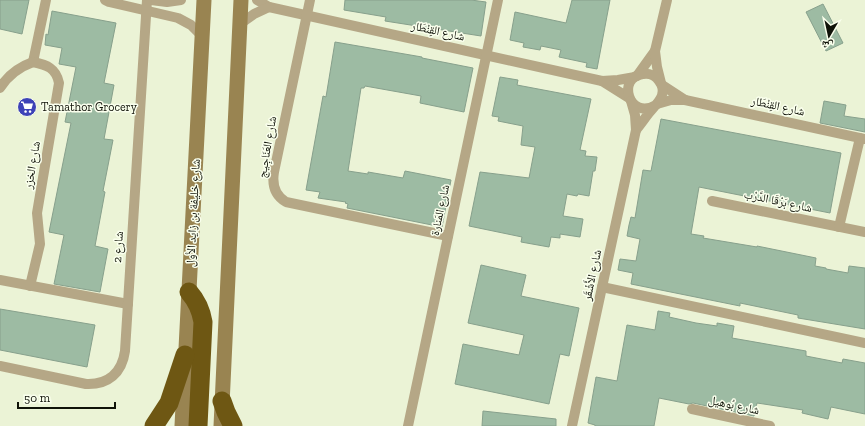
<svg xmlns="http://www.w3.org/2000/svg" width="865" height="426" font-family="'Zilla Slab','Noto Naskh Arabic',serif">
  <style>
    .building { fill: #9dbba3; stroke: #87a08c }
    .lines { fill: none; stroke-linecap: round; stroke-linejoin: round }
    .street { stroke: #b5a786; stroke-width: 10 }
    .secondary { stroke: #998451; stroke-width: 15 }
    .highway { stroke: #6e5713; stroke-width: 19 }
    .labels { text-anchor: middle; stroke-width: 3; stroke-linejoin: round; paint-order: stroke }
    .street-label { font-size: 12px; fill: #0f1208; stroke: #faffed }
    .poi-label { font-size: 12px; fill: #0f1208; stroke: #faffed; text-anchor: start }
  </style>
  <rect width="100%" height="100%" fill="#ebf3d6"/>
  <g class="building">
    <path d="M0,0H29L22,34L0,29Z"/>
    <path d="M345,0H471L486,2L481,36L385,21L386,17L344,10Z"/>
    <path d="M572,0H610L597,69L586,67L587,63L559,57L561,50L541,46L540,50L523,47L524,43L510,40L515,12L566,23Z"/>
    <path d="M823,4L843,43L826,51L806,12Z"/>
    <path d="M52,11L116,23L104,83L114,85L104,139L113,140L103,191L105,192L95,246L108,249L100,292L54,284L64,235L49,232L71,123L65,122L76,67L59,64L62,48L45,45L46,34L48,35Z"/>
    <path d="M335,42L422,57V58L473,68L464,112L420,103L421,96L365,86L364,88H361L348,171L368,174V172L403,178L405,171L451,180L442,227L347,208L348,204L345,203L346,202L318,198L320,192L306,190L323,96L326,97Z"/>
    <path d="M500,77L518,80L517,85L591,99L580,150L586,151L585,156L597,157L595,171H593L589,196L578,194L577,196L567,194L563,216L583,219L580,237L560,234V238L551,237L549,247L521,242L522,237L469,226L480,172L529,178L535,147L521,145L523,126L498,121L499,117L492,116Z"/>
    <path d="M824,101L846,105L844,116L865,119V132L820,123Z"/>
    <path d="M661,119L841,153L830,213L699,187L691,234L704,236L703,238L757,247V246L816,258L815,266L826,268V269L848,273L849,266L865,268V329L798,318V315L740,303V306L631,284L633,273L618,270L620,259L636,261L640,239L627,236L629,225L631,217L635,218L643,170L651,171Z"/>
    <path d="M481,265L526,275L521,296L579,308L569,356L560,354L549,404L455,384L463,344L519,355L524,335L468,323Z"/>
    <path d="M0,309L95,325L87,367L0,350Z"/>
    <path d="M658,311L670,313L669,317L696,323L717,326V323L734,326L732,338L806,351V356L842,363L843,359L865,363V414L831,407L828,419L802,413L803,410L757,403L754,416L693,403L689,404L659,398L654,426H595V425L588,423L596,377L617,381L627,325L655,330Z"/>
    <path d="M483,411L556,419V426H482Z"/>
  </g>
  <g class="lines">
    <g class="street">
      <path d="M105,0L109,2L178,18L191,25L202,36"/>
      <path d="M151,0L167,2L181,0"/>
      <path d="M257,0L269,7L602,81L618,80L635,77"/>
      <path d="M310,0L274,172C272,184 274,195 286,202L448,236"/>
      <path d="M240,24L254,14L269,7"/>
      <path d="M33,62L46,0"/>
      <path d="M637,76L655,51"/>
      <path d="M602,81L629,98"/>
      <path d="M661,83L657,67L655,51L667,0"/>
      <path d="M662,85L685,100"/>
      <path d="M0,88C8,75 19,67 33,62"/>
      <path d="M657,104L671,100H685L865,139"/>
      <path d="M636,130C641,124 645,118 649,113C657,103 669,94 659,81C656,76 650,73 643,74C616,77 629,121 656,105"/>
      <path d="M712,201L865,232"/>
      <path d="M839,227L860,138"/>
      <path d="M0,280L128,304"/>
      <path d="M30,286L40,244L37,213L59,83C56,68 47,65 33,62"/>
      <path d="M602,287L865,343"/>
      <path d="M0,366L86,384C108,385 122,373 125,351L147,0"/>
      <path d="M692,409L770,426"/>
      <path d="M408,426L498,0"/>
      <path d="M572,426L636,130L635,115L631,101"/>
    </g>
    <g class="secondary">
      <path d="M182,426L204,0"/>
      <path d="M221,426L241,0"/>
    </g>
    <g class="highway">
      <path d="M189,292C197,301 201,310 203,322L198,426"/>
      <path d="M222,401L226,412L233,426"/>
      <path d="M154,426L169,403L185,355"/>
    </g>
  </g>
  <defs>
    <symbol id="supermarket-disc" viewBox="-11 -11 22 22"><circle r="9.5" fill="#3d42b7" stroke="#faffed"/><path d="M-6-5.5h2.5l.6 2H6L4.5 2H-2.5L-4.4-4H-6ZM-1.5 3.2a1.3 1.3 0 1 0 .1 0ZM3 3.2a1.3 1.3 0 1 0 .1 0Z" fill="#fff"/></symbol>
  </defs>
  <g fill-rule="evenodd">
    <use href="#supermarket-disc" x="16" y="96" width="22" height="22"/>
  </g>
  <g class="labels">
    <g class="street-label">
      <text transform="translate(438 31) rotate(12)" y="4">شارع القِنْطَار</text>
      <text transform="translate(778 106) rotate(12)" y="4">شارع القِنْطَار</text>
      <text transform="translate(267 147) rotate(-80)" y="4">شارع العَنَاجِيج</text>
      <text transform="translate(32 165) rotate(-80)" y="4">شارع الخزر</text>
      <text transform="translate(778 201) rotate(12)" y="4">شارع بَرْقَا الدَّرْب</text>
      <text transform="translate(440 210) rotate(-78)" y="4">شارع المَنارة</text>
      <text transform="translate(193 213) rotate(-87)" y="4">شارع خليفة بن زايد الأول</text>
      <text transform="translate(118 247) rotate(-86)" y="4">شارع 2</text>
      <text transform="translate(592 275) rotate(-78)" y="4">شارع الأَشْقَر</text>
      <text transform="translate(734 405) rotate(12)" y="4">شارع بُوهيل</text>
    </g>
    <g class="poi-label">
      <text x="41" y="111">Tamathor Grocery</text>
    </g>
  </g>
  <g transform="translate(829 36) rotate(189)" stroke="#faffed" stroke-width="3" paint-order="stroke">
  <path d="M0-3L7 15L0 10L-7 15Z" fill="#0f1208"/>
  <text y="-6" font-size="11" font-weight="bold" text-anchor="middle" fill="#0f1208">ش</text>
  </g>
  <path d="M18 402v6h97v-6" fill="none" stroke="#0f1208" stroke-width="2"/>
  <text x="24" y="402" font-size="12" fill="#0f1208" stroke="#faffed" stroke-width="3" paint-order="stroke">50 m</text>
</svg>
